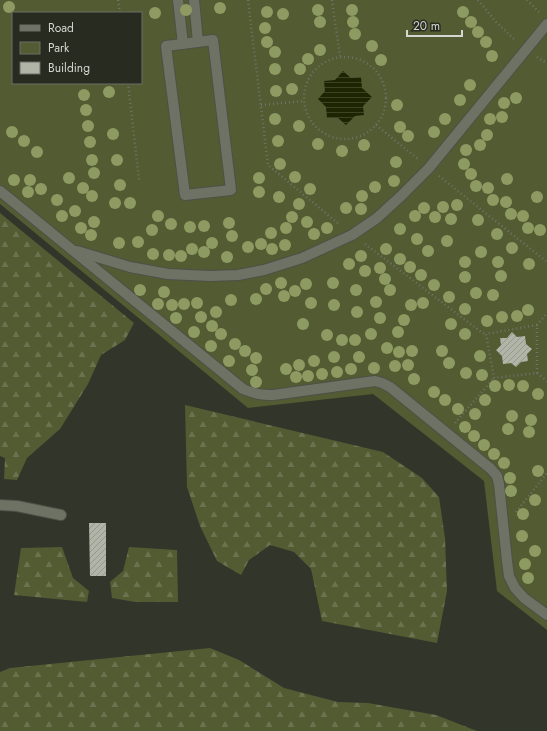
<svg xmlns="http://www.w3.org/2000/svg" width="547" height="731" font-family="Jost,sans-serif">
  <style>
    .forest { fill: url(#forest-firs) }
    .park { fill: #525b32; fill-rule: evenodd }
    .water { fill: url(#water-rules) }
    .building { fill: url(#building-hatch) }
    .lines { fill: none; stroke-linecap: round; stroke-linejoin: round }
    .minor-casing { stroke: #4e5047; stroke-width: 12 }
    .path { stroke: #71736a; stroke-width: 2.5; stroke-dasharray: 1 3; stroke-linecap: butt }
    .minor { stroke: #6e7265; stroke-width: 10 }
    .tree { fill: #8d9b62 }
  </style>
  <defs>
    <pattern id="forest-firs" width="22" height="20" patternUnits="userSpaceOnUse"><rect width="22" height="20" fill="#525b32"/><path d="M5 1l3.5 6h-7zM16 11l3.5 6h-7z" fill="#6a724f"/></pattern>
    <pattern id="water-rules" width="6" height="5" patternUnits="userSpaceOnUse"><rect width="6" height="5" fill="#1d2401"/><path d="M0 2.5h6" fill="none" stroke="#3d4325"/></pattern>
    <pattern id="building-hatch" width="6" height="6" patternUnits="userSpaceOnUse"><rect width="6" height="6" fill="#b1b5a7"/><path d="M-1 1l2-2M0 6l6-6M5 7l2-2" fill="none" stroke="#95988d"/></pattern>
  </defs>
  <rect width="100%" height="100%" fill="#32352a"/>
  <g class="forest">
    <path d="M0,213L134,323L125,340L101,355L88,384L60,429L27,458L17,480L4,479L5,458L0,456Z"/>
    <path d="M185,405L383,452L422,478L439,497L445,538L447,591L437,643L322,621L311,569L294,552L270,545L249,560L241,575L217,561L200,526L187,487Z"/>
    <path d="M62,547L73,578L89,591L87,602L14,595L21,548Z"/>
    <path d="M129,547L177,550L178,602H135L112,598L110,582L123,571Z"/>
    <path d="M210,648L239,660L284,688L338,702L368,703L436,715L477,731H0V672L10,668Z"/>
  </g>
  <path class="park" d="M0,0H547V630L497,591L484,481L373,394L248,408L0,204ZM13,13H141V83H13Z"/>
  <path class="water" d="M343,71L351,78L361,77L362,88L372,97L363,106L364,115L355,116L346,125L338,118H327L326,107L318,99L325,91L324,81L335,80Z"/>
  <g class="building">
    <path d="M512,332L517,337L525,336L526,344L532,349L527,354L528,361L521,362L516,367L511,363L503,364L502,356L496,350L501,345L500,338H507Z"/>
    <path d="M89,523H106V576H90Z"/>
  </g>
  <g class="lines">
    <defs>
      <g id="minor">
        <path d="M178,0L183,44"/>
        <path d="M194,0L198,42"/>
        <path d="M213,40L231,190L185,195L166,46Z"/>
        <path d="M0,191L243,389C255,394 261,395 273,395L375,381L382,383L390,387L491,469L497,476L499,484L507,561L509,576L515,588L524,598L547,615"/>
        <path d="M77,251L130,267L168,274L210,276L238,275L264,270L302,258L352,235L377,218L401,196L429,168L547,24"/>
        <path d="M0,505L17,506L61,515"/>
      </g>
    </defs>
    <use href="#minor" class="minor-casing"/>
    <g class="path">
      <path d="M118,0L120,13"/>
      <path d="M248,0L268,165L340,225"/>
      <path d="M332,0L340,56"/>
      <path d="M478,0L497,23L516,41"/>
      <path d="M527,0L539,12"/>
      <circle cx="345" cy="98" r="41"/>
      <path d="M537,57L547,63"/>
      <path d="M128,83L139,180"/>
      <path d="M261,105L304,101"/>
      <path d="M376,125L418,159"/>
      <path d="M439,176L547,262"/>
      <path d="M365,244L481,332L486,334"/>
      <path d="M537,325L547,313"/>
      <path d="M537,373V325L486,334L494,378L537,373L547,381"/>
      <path d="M455,423L494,378"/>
      <path d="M516,512L547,473"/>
    </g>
    <use href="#minor" class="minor"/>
  </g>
  <g class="tree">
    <circle cx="9" cy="7" r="6"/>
    <circle cx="220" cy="8" r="6"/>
    <circle cx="186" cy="10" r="6"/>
    <circle cx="318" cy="10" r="6"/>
    <circle cx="352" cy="10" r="6"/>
    <circle cx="267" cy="12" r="6"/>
    <circle cx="463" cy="12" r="6"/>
    <circle cx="155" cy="13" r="6"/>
    <circle cx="283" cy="14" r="6"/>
    <circle cx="320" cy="22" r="6"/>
    <circle cx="353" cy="22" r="6"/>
    <circle cx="471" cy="22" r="6"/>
    <circle cx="265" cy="28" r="6"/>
    <circle cx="478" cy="32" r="6"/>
    <circle cx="355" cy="34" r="6"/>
    <circle cx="267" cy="42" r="6"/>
    <circle cx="486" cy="42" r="6"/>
    <circle cx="372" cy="46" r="6"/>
    <circle cx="320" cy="50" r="6"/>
    <circle cx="275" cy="52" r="6"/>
    <circle cx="492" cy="56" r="6"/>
    <circle cx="308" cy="59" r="6"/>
    <circle cx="381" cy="60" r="6"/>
    <circle cx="275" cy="69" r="6"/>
    <circle cx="300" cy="69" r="6"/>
    <circle cx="470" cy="85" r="6"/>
    <circle cx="292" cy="89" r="6"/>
    <circle cx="276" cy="91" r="6"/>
    <circle cx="109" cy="92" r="6"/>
    <circle cx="84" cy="95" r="6"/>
    <circle cx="516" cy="98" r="6"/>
    <circle cx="460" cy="100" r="6"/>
    <circle cx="504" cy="103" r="6"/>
    <circle cx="397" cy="105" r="6"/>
    <circle cx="86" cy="110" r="6"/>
    <circle cx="502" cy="117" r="6"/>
    <circle cx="275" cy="119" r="6"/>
    <circle cx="445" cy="119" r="6"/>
    <circle cx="490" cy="119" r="6"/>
    <circle cx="88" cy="126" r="6"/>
    <circle cx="299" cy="126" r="6"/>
    <circle cx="400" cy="127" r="6"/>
    <circle cx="12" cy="132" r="6"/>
    <circle cx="434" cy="132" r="6"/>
    <circle cx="113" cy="134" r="6"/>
    <circle cx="487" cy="135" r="6"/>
    <circle cx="408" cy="136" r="6"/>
    <circle cx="24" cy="141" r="6"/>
    <circle cx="278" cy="141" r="6"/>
    <circle cx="90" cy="142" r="6"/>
    <circle cx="318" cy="144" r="6"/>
    <circle cx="364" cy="145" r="6"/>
    <circle cx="480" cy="145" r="6"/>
    <circle cx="466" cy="150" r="6"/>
    <circle cx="342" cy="151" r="6"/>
    <circle cx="37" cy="152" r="6"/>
    <circle cx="92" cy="160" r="6"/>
    <circle cx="117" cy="160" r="6"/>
    <circle cx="396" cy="162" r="6"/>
    <circle cx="280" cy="164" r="6"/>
    <circle cx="464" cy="164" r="6"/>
    <circle cx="94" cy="173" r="6"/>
    <circle cx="471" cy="174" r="6"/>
    <circle cx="295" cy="177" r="6"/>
    <circle cx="69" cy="178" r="6"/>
    <circle cx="259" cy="178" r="6"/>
    <circle cx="507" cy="179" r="6"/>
    <circle cx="14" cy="180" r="6"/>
    <circle cx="30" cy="180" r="6"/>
    <circle cx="394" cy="181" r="6"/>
    <circle cx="120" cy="185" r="6"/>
    <circle cx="476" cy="186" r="6"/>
    <circle cx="375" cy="187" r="6"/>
    <circle cx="83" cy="188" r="6"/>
    <circle cx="488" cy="188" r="6"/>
    <circle cx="41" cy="189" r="6"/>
    <circle cx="310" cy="189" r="6"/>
    <circle cx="28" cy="192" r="6"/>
    <circle cx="259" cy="192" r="6"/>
    <circle cx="92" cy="196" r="6"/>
    <circle cx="362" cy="196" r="6"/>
    <circle cx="279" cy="197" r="6"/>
    <circle cx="537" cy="197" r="6"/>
    <circle cx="57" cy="200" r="6"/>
    <circle cx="493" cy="200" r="6"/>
    <circle cx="506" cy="202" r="6"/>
    <circle cx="115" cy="203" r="6"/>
    <circle cx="130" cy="203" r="6"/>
    <circle cx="299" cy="204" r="6"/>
    <circle cx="457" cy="205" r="6"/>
    <circle cx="443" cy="207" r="6"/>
    <circle cx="346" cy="208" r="6"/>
    <circle cx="424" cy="208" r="6"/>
    <circle cx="361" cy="209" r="6"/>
    <circle cx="75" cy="211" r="6"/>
    <circle cx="511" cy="214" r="6"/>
    <circle cx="62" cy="216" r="6"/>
    <circle cx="158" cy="216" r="6"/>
    <circle cx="415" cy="216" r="6"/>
    <circle cx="523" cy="216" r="6"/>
    <circle cx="292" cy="217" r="6"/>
    <circle cx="435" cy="217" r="6"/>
    <circle cx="451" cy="219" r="6"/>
    <circle cx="478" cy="220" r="6"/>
    <circle cx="94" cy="222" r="6"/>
    <circle cx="307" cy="222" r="6"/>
    <circle cx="229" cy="223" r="6"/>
    <circle cx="171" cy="224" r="6"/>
    <circle cx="204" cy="226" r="6"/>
    <circle cx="190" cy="227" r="6"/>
    <circle cx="81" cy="228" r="6"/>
    <circle cx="286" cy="228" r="6"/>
    <circle cx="327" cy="228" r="6"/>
    <circle cx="528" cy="228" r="6"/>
    <circle cx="400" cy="229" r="6"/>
    <circle cx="152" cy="230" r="6"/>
    <circle cx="540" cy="230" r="6"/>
    <circle cx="271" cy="233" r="6"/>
    <circle cx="314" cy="234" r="6"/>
    <circle cx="497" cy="234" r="6"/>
    <circle cx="91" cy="235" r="6"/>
    <circle cx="232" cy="236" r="6"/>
    <circle cx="417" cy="239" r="6"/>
    <circle cx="447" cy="241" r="6"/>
    <circle cx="138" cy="242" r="6"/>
    <circle cx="119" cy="243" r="6"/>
    <circle cx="212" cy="243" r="6"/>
    <circle cx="261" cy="244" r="6"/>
    <circle cx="285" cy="245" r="6"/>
    <circle cx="248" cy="247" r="6"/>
    <circle cx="512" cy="248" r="6"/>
    <circle cx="192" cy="249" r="6"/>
    <circle cx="272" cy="249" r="6"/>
    <circle cx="386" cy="249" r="6"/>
    <circle cx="428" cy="251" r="6"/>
    <circle cx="204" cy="252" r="6"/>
    <circle cx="481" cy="252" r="6"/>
    <circle cx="153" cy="254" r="6"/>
    <circle cx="169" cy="255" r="6"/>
    <circle cx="181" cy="256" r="6"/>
    <circle cx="361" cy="256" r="6"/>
    <circle cx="227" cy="257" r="6"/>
    <circle cx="400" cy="259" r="6"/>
    <circle cx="465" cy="262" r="6"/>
    <circle cx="498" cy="262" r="6"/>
    <circle cx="349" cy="264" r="6"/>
    <circle cx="529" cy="264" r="6"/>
    <circle cx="410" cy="267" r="6"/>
    <circle cx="380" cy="268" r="6"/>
    <circle cx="365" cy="271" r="6"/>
    <circle cx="421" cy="275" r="6"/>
    <circle cx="501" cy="276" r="6"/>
    <circle cx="465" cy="277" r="6"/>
    <circle cx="385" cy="279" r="6"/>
    <circle cx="281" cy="283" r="6"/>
    <circle cx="333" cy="283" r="6"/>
    <circle cx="306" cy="284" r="6"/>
    <circle cx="434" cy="285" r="6"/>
    <circle cx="266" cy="289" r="6"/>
    <circle cx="140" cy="290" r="6"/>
    <circle cx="356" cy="290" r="6"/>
    <circle cx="390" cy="290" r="6"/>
    <circle cx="295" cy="291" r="6"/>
    <circle cx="164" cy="292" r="6"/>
    <circle cx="476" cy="293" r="6"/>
    <circle cx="493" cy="295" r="6"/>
    <circle cx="284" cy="296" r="6"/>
    <circle cx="449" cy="297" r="6"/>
    <circle cx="256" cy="299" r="6"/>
    <circle cx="231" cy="300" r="6"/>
    <circle cx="376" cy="302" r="6"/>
    <circle cx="197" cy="303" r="6"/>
    <circle cx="311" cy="303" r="6"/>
    <circle cx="423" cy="303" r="6"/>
    <circle cx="158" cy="304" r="6"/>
    <circle cx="184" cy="304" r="6"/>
    <circle cx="172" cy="305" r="6"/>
    <circle cx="334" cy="305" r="6"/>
    <circle cx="411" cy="305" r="6"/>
    <circle cx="465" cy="309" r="6"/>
    <circle cx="528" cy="310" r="6"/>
    <circle cx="216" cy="312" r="6"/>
    <circle cx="357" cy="312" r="6"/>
    <circle cx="517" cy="316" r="6"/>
    <circle cx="201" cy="317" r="6"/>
    <circle cx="502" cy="317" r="6"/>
    <circle cx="176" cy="318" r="6"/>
    <circle cx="380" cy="318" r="6"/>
    <circle cx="404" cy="320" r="6"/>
    <circle cx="487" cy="321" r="6"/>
    <circle cx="303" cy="324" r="6"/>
    <circle cx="451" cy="324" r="6"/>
    <circle cx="212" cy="326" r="6"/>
    <circle cx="194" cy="332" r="6"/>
    <circle cx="398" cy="332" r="6"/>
    <circle cx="221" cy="334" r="6"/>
    <circle cx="371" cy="334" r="6"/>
    <circle cx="465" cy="334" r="6"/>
    <circle cx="327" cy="335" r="6"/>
    <circle cx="342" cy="340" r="6"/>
    <circle cx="355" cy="340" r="6"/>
    <circle cx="235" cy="344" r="6"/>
    <circle cx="211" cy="346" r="6"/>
    <circle cx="387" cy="348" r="6"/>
    <circle cx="245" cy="351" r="6"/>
    <circle cx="412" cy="351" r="6"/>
    <circle cx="442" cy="351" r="6"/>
    <circle cx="399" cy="352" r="6"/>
    <circle cx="480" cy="356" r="6"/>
    <circle cx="334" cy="357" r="6"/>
    <circle cx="359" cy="357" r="6"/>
    <circle cx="256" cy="358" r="6"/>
    <circle cx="229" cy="361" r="6"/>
    <circle cx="314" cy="361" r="6"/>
    <circle cx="449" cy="363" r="6"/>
    <circle cx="299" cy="365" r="6"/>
    <circle cx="408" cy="365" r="6"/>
    <circle cx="395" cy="366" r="6"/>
    <circle cx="374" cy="368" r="6"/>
    <circle cx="286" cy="369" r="6"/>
    <circle cx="351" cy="369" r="6"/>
    <circle cx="252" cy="370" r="6"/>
    <circle cx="337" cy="372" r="6"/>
    <circle cx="466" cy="373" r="6"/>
    <circle cx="322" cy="374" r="6"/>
    <circle cx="482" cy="375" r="6"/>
    <circle cx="308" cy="376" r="6"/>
    <circle cx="296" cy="377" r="6"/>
    <circle cx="414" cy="379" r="6"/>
    <circle cx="256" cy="382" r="6"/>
    <circle cx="509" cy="385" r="6"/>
    <circle cx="495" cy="386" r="6"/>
    <circle cx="523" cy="386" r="6"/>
    <circle cx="434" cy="392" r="6"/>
    <circle cx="538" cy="394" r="6"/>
    <circle cx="445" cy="400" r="6"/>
    <circle cx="485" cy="400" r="6"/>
    <circle cx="458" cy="409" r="6"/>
    <circle cx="475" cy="414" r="6"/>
    <circle cx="512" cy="416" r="6"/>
    <circle cx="531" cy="420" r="6"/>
    <circle cx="465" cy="427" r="6"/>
    <circle cx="508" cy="429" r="6"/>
    <circle cx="529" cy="432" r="6"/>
    <circle cx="474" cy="436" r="6"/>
    <circle cx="484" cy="445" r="6"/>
    <circle cx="494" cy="454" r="6"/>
    <circle cx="504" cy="463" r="6"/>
    <circle cx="538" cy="471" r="6"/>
    <circle cx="510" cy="478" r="6"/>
    <circle cx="511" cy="491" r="6"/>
    <circle cx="535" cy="500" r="6"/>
    <circle cx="523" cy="514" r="6"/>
    <circle cx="522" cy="536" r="6"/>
    <circle cx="535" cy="551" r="6"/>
    <circle cx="525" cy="564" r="6"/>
    <circle cx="528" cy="578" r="6"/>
  </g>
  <rect x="12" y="12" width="130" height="72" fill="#282b20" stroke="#6d6f66"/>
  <rect x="20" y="25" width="20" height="6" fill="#6e7265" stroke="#6d6f66"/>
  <text x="48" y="32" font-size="12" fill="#d4d6cf">Road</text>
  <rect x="20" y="42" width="20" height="12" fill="#525b32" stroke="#6d6f66"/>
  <text x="48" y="52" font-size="12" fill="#d4d6cf">Park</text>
  <rect x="20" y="62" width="20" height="12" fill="#b1b5a7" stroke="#6d6f66"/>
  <text x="48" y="72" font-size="12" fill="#d4d6cf">Building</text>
  <path d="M407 30v6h55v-6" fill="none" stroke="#d4d6cf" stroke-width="2"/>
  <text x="413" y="30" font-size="12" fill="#d4d6cf" stroke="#282b20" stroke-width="3" paint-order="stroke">20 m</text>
</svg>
